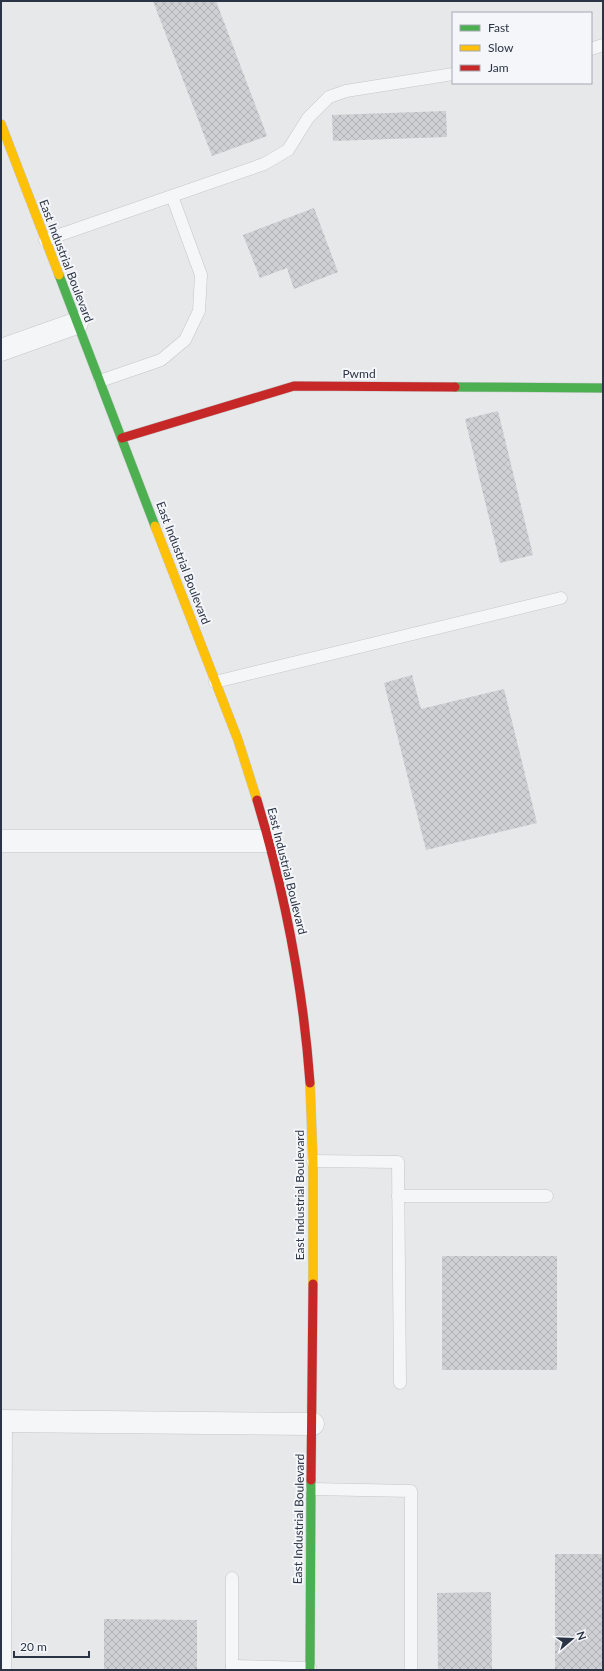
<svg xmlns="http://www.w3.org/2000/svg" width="604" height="1671" font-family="Lato,sans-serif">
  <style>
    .building { fill: url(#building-cross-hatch) }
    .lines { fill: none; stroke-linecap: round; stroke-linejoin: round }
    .lane-casing { stroke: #c4c6c8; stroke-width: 13 }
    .street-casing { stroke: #c4c6c8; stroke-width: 23 }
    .fast-casing { stroke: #c4c6c8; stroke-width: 10 }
    .slow-casing { stroke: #c4c6c8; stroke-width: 10 }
    .jam-casing { stroke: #c4c6c8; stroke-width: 10 }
    .lane { stroke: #f5f6f7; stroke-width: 12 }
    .street { stroke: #f5f6f7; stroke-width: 22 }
    .fast { stroke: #4caf50; stroke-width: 9 }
    .slow { stroke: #ffc107; stroke-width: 9 }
    .jam { stroke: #c62828; stroke-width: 9 }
    .labels { text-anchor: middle; stroke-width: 4; stroke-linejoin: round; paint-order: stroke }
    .street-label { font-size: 12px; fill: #2b3445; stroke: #f4f6f9 }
  </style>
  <defs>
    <pattern id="building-cross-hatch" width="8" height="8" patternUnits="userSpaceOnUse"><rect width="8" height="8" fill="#ced0d3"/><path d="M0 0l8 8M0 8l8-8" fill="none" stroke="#b1b3b6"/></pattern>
  </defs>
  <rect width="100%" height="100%" fill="#e6e8ea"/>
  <g class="building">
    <path d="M153,1H216L267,136L212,156Z"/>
    <path d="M446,111L447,137L333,141L332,115Z"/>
    <path d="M314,208L338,272L294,289L287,268L260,278L243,235Z"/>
    <path d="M498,411L533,555L500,563L465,419Z"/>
    <path d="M412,675L421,709L504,689L537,823L426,850L384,683Z"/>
    <rect x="442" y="1256" width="115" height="114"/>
    <rect x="555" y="1554" width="48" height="116"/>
    <path d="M491,1592L492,1670H438L437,1593Z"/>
    <path d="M104,1619L197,1620V1670H104Z"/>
  </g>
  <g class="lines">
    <defs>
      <g id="lane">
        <path d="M591,49L603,45"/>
        <path d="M45,240L264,164L288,150L308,118L329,97L346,91L453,74"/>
        <path d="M100,381L161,360L185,340L199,311L201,275L172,196"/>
        <path d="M215,682L561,598"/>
        <path d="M313,1161L398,1162L400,1383"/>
        <path d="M398,1196H547"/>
        <path d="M312,1489L411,1491V1670"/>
        <path d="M232,1666L310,1668"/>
        <path d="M5,1670L6,1421"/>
        <path d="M232,1670V1578"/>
      </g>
      <g id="street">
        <path d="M1,350L77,323"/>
        <path d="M1,841H270"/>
        <path d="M1,1421L313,1424"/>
      </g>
      <g id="fast">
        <path d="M59,275L155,526"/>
        <path d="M455,387L603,388"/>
        <path d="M310,1670L311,1480"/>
      </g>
      <g id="slow">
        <path d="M1,124L59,275"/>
        <path d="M155,526L238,740L257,800"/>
        <path d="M310,1083L313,1163V1284"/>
      </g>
      <g id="jam">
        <path d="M122,438L294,386L455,387"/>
        <path d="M257,800C285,893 303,986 310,1083"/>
        <path d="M311,1480L313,1284"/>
      </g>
    </defs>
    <use href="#lane" class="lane-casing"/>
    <use href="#street" class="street-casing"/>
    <use href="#fast" class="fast-casing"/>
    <use href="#slow" class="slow-casing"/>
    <use href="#jam" class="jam-casing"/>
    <use href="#lane" class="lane"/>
    <use href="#street" class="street"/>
    <use href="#fast" class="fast"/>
    <use href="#slow" class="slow"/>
    <use href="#jam" class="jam"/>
  </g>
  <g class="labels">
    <g class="street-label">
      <text transform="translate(66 261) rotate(69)" y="4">East Industrial Boulevard</text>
      <text x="359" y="378">Pwmd</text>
      <text transform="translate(183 563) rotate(69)" y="4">East Industrial Boulevard</text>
      <text transform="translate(287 871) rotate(76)" y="4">East Industrial Boulevard</text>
      <text transform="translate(300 1195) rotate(-90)" y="4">East Industrial Boulevard</text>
      <text transform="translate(299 1519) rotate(-89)" y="4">East Industrial Boulevard</text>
    </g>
  </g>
  <rect width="604" height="1671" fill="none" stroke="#2b3445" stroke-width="4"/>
  <rect x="452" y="12" width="140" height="72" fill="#f4f6f9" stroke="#a4a8b1"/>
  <rect x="460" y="25" width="20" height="6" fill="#4caf50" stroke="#a4a8b1"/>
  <text x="488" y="32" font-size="12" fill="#2b3445">Fast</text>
  <rect x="460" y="45" width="20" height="6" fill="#ffc107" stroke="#a4a8b1"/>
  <text x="488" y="52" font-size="12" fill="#2b3445">Slow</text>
  <rect x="460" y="65" width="20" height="6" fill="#c62828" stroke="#a4a8b1"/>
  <text x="488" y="72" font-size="12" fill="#2b3445">Jam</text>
  <g transform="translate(572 1639) rotate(71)" stroke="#f4f6f9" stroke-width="3" paint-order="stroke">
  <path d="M0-3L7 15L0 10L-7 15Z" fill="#2b3445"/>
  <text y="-6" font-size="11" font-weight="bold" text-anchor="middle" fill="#2b3445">N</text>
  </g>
  <path d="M14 1651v6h75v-6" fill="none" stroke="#2b3445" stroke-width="2"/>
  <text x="20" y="1651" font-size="12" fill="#2b3445" stroke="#f4f6f9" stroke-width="3" paint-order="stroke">20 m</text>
</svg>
